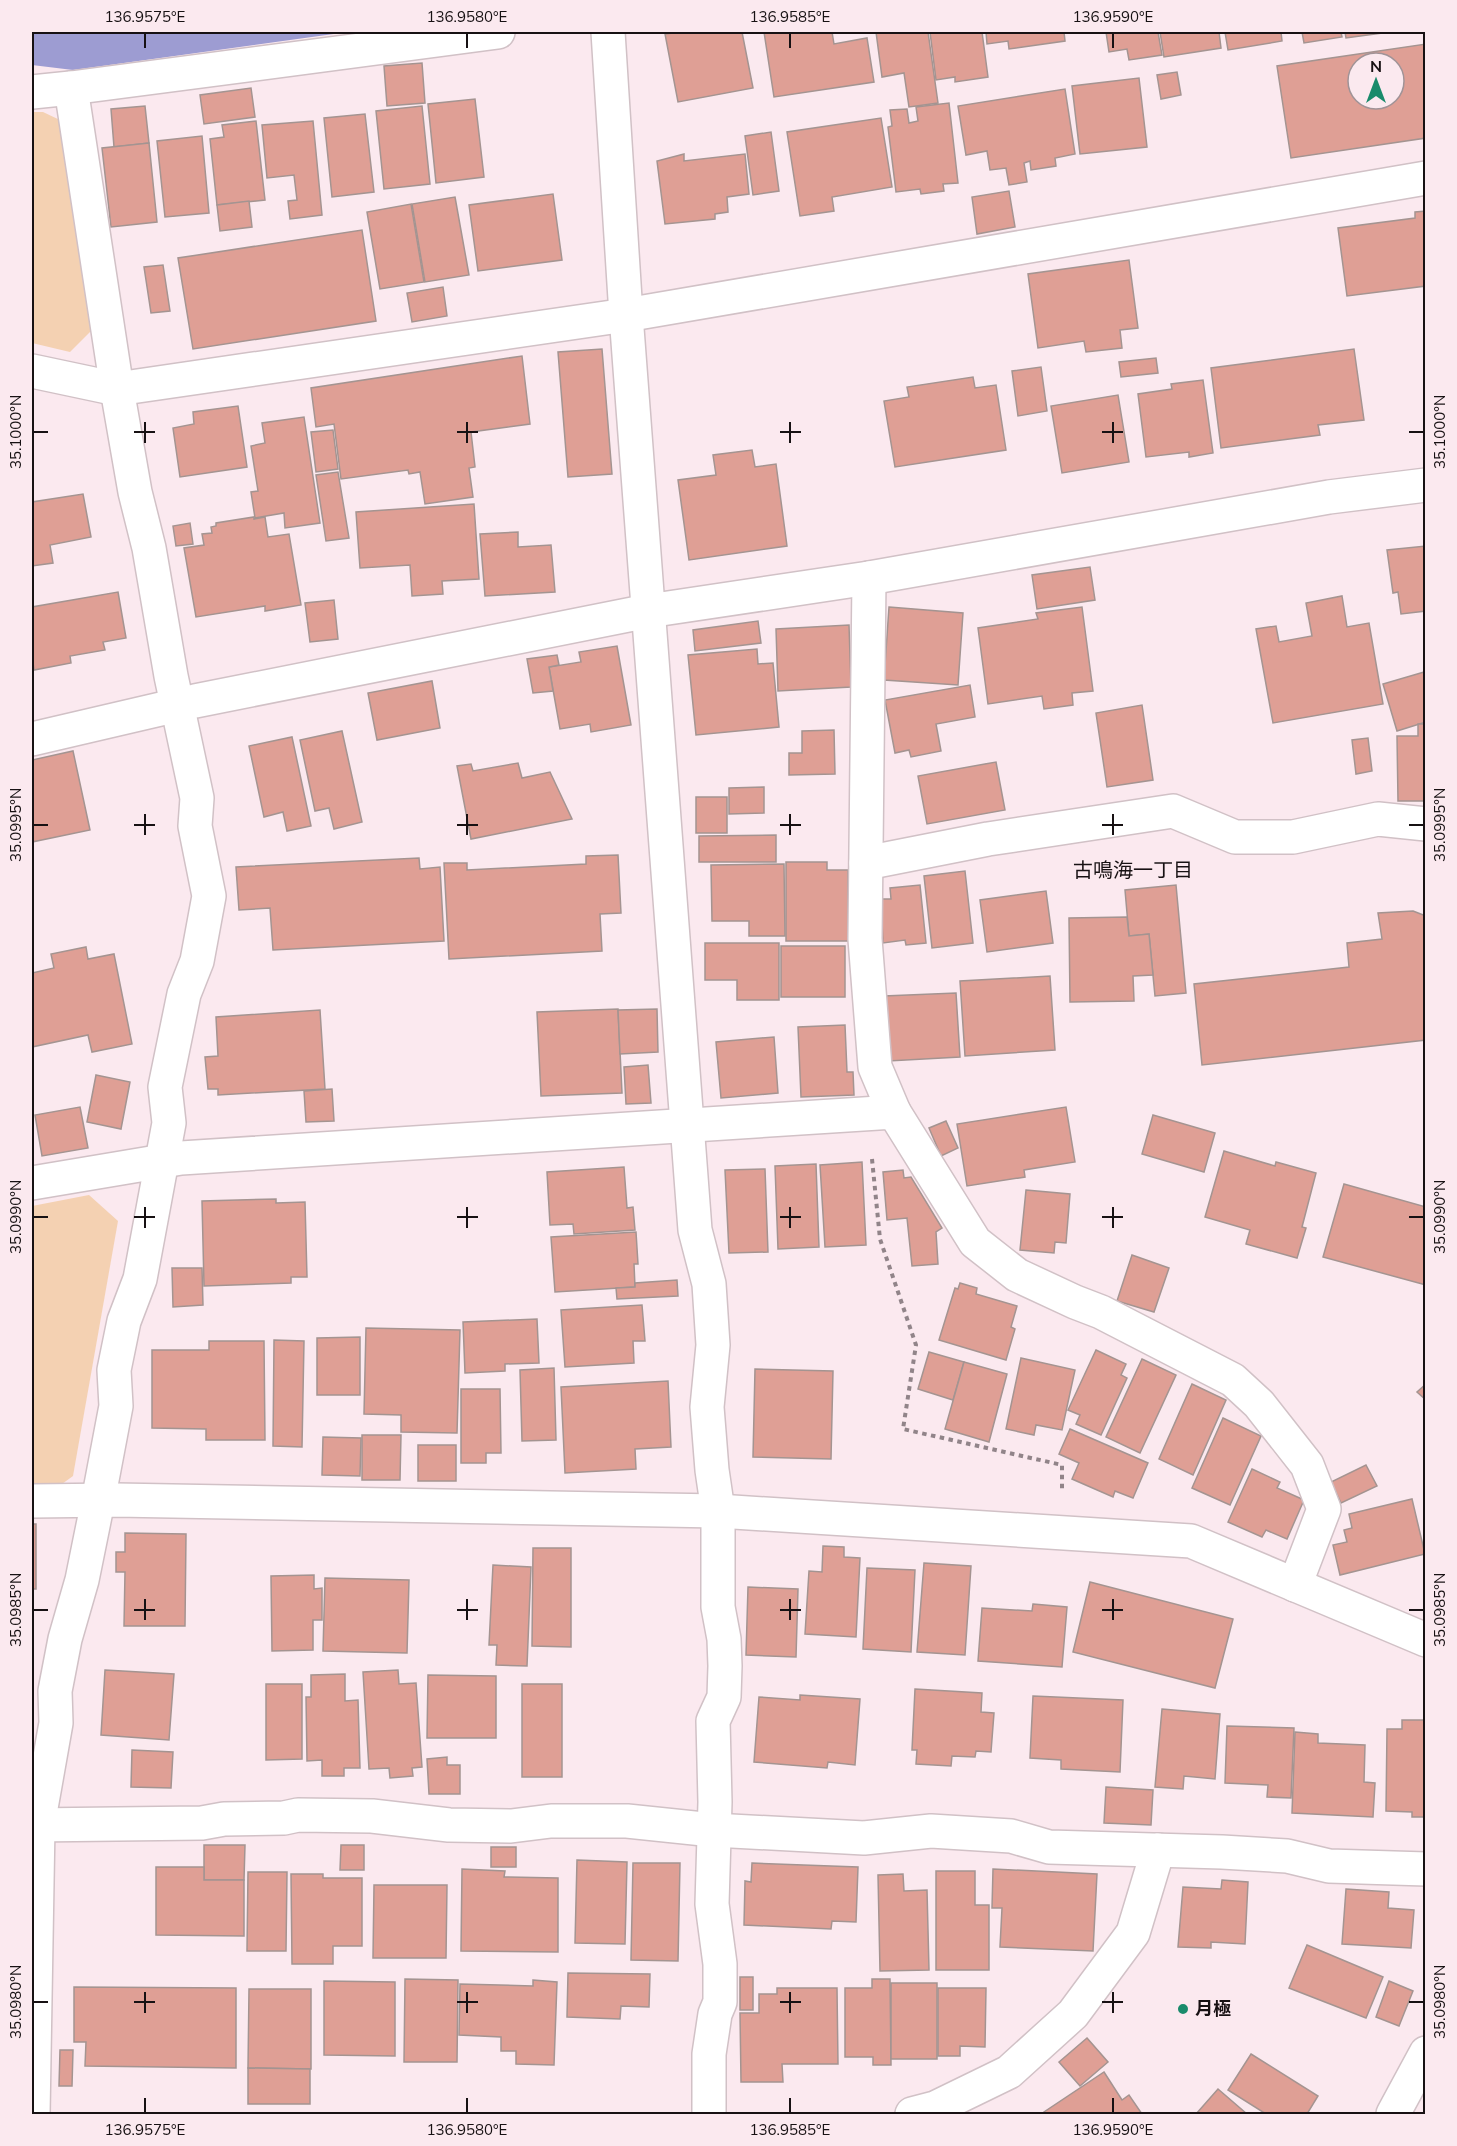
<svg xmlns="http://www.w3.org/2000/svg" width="1457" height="2146" font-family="Mulish,'Noto Sans JP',sans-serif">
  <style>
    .green { fill: #f4d1b2 }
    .water { fill: #9d9cd2 }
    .building { fill: #df9f95; stroke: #a49491; stroke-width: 1.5; fill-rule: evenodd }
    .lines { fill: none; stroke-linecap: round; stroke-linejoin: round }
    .minor-casing { stroke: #d1c1c6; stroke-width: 36 }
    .path { stroke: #918489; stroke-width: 4; stroke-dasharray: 4.5 4.5; stroke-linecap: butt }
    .minor { stroke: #fff; stroke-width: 33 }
    .ticks { fill: none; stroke: #171113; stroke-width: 2 }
    .poi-dot { fill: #198b6b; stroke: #fbe9ef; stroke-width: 2 }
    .labels { text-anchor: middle; stroke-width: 4.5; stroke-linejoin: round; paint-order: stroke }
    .poi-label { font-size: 18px; font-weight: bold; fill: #171113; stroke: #fbe9ef; text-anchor: start }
    .neighbourhood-label { font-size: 20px; fill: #171113; stroke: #fbe9ef }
    .neatline { fill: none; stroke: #171113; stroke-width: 2 }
    .ticks-label { font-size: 15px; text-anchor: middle; fill: #171113 }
  </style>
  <rect width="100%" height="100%" fill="#fbe9ef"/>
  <g class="green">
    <path d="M32,112H43L62,121L96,326L70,352L32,343Z"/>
    <path d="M89,1195L118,1221L73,1476L55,1489H32V1206Z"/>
  </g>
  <path class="water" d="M32,32H348L73,70L32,65Z"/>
  <g class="building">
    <path d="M681,32H742L753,88L678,102L665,34Z"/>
    <path d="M764,32H832L834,44L867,38L874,82L774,97Z"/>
    <path d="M876,32H928L938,103L909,107L904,73L882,77Z"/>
    <path d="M930,32H982L988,77L955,82V77L936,80Z"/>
    <path d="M986,32H1064L1065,41L1009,49L1008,41L987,44Z"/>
    <path d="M1106,32H1158L1162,55L1129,60L1127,49L1109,52Z"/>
    <path d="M1160,32H1219L1221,48L1164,57Z"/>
    <path d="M1225,32H1281L1282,41L1228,50Z"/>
    <path d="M1302,32H1341L1342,37L1304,43Z"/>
    <path d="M1345,32H1390L1346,38Z"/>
    <path d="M1426,44V138L1291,158L1277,66ZM1358,63H1394V99H1358Z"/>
    <path d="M422,63L425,103L387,106L384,66Z"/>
    <path d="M1177,72L1181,95L1161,99L1157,75Z"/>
    <path d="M1139,78L1147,147L1080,154L1072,86Z"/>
    <path d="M251,88L255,117L204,124L200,95Z"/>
    <path d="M1065,89L1075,154L1055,158L1056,166L1031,170L1030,161L1024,163L1027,182L1009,185L1006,168L990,170L987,151L966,155L958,106Z"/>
    <path d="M475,99L484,177L436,183L428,104Z"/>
    <path d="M949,103L958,183L943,184L944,191L921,194L920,189L896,192L888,127L892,126L890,110L907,109L909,123L918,121L916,107Z"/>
    <path d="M145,106L149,143L114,147L111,109Z"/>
    <path d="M422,106L430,184L384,189L376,111Z"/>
    <path d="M365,114L374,192L332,197L324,118Z"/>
    <path d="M881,118L892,187L832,197L834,211L800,216L787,132Z"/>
    <path d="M256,121L265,200L217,205L210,139L224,137L222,125Z"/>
    <path d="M313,121L322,215L290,219L288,201L297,200L294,175L267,178L262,125Z"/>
    <path d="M771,132L779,191L753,195L745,136Z"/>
    <path d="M202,136L209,213L165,217L157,141Z"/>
    <path d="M149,143L157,222L111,227L102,148Z"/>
    <path d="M684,154V161L745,154L749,194L727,197L728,212L715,214V219L665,224L657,161Z"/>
    <path d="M1009,191L1015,227L977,234L972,197Z"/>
    <path d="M553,194L562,260L478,271L469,205Z"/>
    <path d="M455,197L469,275L425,282L412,204Z"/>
    <path d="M249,201L252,227L220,231L217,205Z"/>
    <path d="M411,204L424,282L380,289L367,212Z"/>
    <path d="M1426,211V286L1347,296L1338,228L1415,218V212Z"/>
    <path d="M362,230L376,321L193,349L178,258Z"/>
    <path d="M1129,260L1138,328L1120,330L1122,348L1086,352L1084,341L1038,348L1028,274Z"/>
    <path d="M163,265L170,311L151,313L144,267Z"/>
    <path d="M443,287L447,316L412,322L407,293Z"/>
    <path d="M602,349L612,474L568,477L558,352Z"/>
    <path d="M1354,349L1364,420L1318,425L1320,435L1221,448L1211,368Z"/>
    <path d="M522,356L530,424L471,432L475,467L469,468L473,497L425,504L420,472L409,474L408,470L341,479L334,424L316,427L311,388Z"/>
    <path d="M1156,358L1158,373L1121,377L1119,362Z"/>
    <path d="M1041,367L1047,411L1018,416L1012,371Z"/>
    <path d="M973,377L975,388L996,385L1006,450L895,467L884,401L909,397L907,387Z"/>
    <path d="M1203,380L1213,453L1189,457V452L1146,457L1138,394L1172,389L1171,384Z"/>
    <path d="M1118,395L1129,462L1062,473L1051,406Z"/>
    <path d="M238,406L247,467L180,477L173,428L194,424L193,412Z"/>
    <path d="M304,417L320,523L285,528L284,513L255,518L251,492L258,491L251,446L265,443L262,423Z"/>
    <path d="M333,430L338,469L316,472L311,432Z"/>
    <path d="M752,450L755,467L776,464L787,546L689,560L678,480L716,475L713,455Z"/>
    <path d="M338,472L349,538L326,541L316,475Z"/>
    <path d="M83,494L91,537L50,545L53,563L32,566V502Z"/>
    <path d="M474,504L479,579L442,581L443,594L412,596L410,565L360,568L356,512Z"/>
    <path d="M254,517V519L265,517L268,537L289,534L301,605L265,611V606L196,617L184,548L204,545L202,534L212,533L211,527L216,526V523Z"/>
    <path d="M190,523L193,544L176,546L173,526Z"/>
    <path d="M518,532V547L551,545L555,592L485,596L480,534Z"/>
    <path d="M1426,546V611L1401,614L1398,592L1393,593L1387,550Z"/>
    <path d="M1090,567L1095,600L1037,609L1032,575Z"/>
    <path d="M118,592L126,638L103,642L105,650L70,656L71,663L34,670L32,655V607Z"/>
    <path d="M1342,596L1347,627L1369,623L1383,704L1273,723L1256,629L1276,626L1279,642L1312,636L1306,603Z"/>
    <path d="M334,600L338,639L310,642L305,603Z"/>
    <path d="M889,607L963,613L958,685L884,680Z"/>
    <path d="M1082,607L1093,691L1072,693L1073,705L1044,709L1042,696L988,704L978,628L1038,619L1036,613Z"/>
    <path d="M758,621L761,643L695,651L693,630Z"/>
    <path d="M849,625L851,687L778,691L776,629Z"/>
    <path d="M617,646L631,725L591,732L590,724L560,729L549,667L581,662L579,652Z"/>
    <path d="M757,649L758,664L773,663L779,727L696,735L688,655Z"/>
    <path d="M557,655L559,665L549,667L553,691L533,693L527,659Z"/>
    <path d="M1424,672L1426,722L1397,731L1383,684Z"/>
    <path d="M432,681L440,728L377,740L368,693Z"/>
    <path d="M970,685L975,717L936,724L941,751L911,757L909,750L895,753L885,700Z"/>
    <path d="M1142,705L1153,780L1107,787L1096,713Z"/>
    <path d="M1418,724H1426V801H1398L1397,736H1418Z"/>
    <path d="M834,730L835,774L789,775V753H802V731Z"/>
    <path d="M342,731L362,822L334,829L329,808L315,811L300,740Z"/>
    <path d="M292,737L311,826L287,831L283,812L264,817L249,746Z"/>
    <path d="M1368,738L1372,771L1356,774L1352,740Z"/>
    <path d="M73,751L90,830L32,842V760Z"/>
    <path d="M996,762L1005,810L927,824L918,776Z"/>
    <path d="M518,763L522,778L550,772L572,819L471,839L457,766L471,764L473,771Z"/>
    <path d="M764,787V813L729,814V788Z"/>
    <rect x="696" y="797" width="31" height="36"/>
    <path d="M776,835V862H699V836Z"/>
    <path d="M618,855L621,913L600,914L602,951L449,959L444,863H467V870L586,864V856Z"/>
    <path d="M419,858L420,869L440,867L444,941L273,950L270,908L239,910L236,867Z"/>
    <path d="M786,862H827V870H848V941H786Z"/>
    <path d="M784,864L785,936H749V921H712L711,865Z"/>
    <path d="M965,871L973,943L932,948L924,876Z"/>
    <path d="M920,885L926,943L906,945L905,940L883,943L881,899H891L890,888Z"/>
    <path d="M1176,885L1186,993L1155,996L1149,934L1129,936L1125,890Z"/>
    <path d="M1046,891L1053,943L987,952L980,900Z"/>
    <path d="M1413,911L1426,916V1040L1202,1065L1194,984L1349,967L1347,943L1382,939L1378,913Z"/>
    <path d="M1127,917L1129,936L1149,934L1153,975L1133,976L1134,1001L1070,1002L1069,918Z"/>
    <path d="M705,943H779V1000H737V980H705Z"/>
    <rect x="781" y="946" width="64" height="51"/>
    <path d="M86,947L88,959L114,954L132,1044L92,1052L88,1035L32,1047V973L54,968L51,954Z"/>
    <path d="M1050,976L1055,1050L965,1056L960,981Z"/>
    <path d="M956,993L960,1057L888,1061L884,996Z"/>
    <path d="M618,1009L622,1093L541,1096L537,1012Z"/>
    <path d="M657,1009L658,1052L620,1054L618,1010Z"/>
    <path d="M320,1010L325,1089L218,1095V1089H208L205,1057L218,1056L216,1017Z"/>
    <path d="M845,1025L847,1072H853L854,1095L801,1097L798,1027Z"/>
    <path d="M774,1037L778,1093L721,1098L716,1042Z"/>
    <path d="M648,1065L651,1103L626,1104L624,1067Z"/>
    <path d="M96,1075L130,1082L121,1129L87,1122Z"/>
    <path d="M332,1089L334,1121L306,1122L304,1091Z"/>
    <path d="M80,1107L88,1148L42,1156L35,1115Z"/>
    <path d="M1066,1107L1075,1162L1024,1170L1025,1177L967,1186L957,1124Z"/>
    <path d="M1153,1115L1215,1133L1204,1172L1142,1154Z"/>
    <path d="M946,1121L958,1148L941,1156L929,1128Z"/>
    <path d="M1224,1151L1275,1166L1276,1162L1316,1173L1302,1227L1306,1228L1297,1258L1246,1244L1250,1230L1205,1217Z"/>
    <path d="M862,1162L866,1245L825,1247L820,1165Z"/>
    <path d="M816,1164L819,1247L778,1249L775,1166Z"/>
    <path d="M624,1167L627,1208L633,1207L635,1230L574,1234L573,1224L550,1225L547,1172Z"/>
    <path d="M765,1169L768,1252L729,1253L725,1170Z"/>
    <path d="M903,1170L904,1178L911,1177L942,1228L936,1232L938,1264L912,1266L907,1218L887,1220L883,1172Z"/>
    <path d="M1344,1184L1426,1207V1285L1323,1257Z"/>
    <path d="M1026,1190L1070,1194L1066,1243L1055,1242L1054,1253L1020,1250Z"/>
    <path d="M276,1199V1203L305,1202L307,1277H291V1283L204,1286L202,1201Z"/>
    <path d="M636,1232L638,1264H634L635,1287L555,1292L551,1237Z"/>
    <path d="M1132,1255L1169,1268L1154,1312L1117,1301Z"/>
    <path d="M172,1268H202L203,1305L173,1307Z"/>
    <path d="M677,1280L678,1296L617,1299L616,1288L635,1287V1283Z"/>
    <path d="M960,1283L977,1288L976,1294L1017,1306L1011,1327L1015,1329L1006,1360L939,1340L955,1288L958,1289Z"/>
    <path d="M642,1305L645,1341H633L634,1363L565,1367L561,1310Z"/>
    <path d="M537,1319L539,1363L505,1364V1371L465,1373L463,1322Z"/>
    <path d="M366,1328L460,1330L457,1433L401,1432V1415L364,1414Z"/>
    <path d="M360,1337V1395H317V1338Z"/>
    <path d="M274,1340L304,1341L302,1447L273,1446Z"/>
    <path d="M209,1341H264L265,1440H206V1429L152,1428V1350H209Z"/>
    <path d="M1096,1350L1126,1364L1121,1375L1127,1378L1101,1435L1076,1424L1080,1415L1068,1410Z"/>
    <path d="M929,1352L964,1362L953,1400L918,1389Z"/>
    <path d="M1021,1358L1075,1370L1062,1430L1036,1425L1034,1435L1006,1429Z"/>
    <path d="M1142,1359L1176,1375L1140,1453L1106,1437Z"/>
    <path d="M964,1362L1007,1374L989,1442L945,1429Z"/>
    <path d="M554,1368L556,1440L522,1441L520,1370Z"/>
    <path d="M755,1369L833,1371L831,1459L753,1457Z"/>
    <path d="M668,1381L671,1447L635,1449L636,1469L565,1473L561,1387Z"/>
    <path d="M1192,1384L1226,1400L1193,1475L1159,1459Z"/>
    <path d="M1426,1384V1400L1417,1392Z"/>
    <path d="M461,1389H500L501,1453H486V1463H461Z"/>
    <path d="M1223,1418L1261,1436L1230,1505L1192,1488Z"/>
    <path d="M1070,1429L1148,1463L1133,1498L1115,1491L1113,1497L1072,1479L1079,1463L1059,1454Z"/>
    <path d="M362,1435H401L400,1480H362Z"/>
    <path d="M323,1437L361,1438L360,1476L322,1475Z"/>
    <rect x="418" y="1445" width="38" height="36"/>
    <path d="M1366,1465L1377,1486L1341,1503L1331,1482Z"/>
    <path d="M1252,1469L1280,1482L1277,1488L1304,1500L1287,1539L1266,1530L1262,1537L1228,1522Z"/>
    <path d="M1412,1499L1425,1554L1340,1575L1333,1545L1347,1542L1344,1530L1352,1528L1349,1514Z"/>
    <rect x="32" y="1524" width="4" height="65"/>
    <path d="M125,1533L186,1534L185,1626H124L125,1572H116V1552H125Z"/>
    <path d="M823,1546L844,1547V1557L860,1558L856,1637L805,1634L809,1571L822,1572Z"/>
    <path d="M533,1548H571V1647L532,1646Z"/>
    <path d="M924,1563L971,1566L965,1655L917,1652Z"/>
    <path d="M493,1565L531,1567L527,1666L496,1665L497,1645H489Z"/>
    <path d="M867,1568L915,1570L911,1652L863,1649Z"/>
    <path d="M314,1575V1589L322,1588V1620H313V1650L272,1651L271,1576Z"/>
    <path d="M325,1578L409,1580L407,1653L323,1651Z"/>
    <path d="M1090,1582L1233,1619L1215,1688L1073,1652Z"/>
    <path d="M748,1587L798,1589L796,1657L746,1655Z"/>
    <path d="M1033,1604L1067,1607L1062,1667L978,1661L982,1608L1032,1611Z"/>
    <path d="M105,1670L174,1674L169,1740L101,1735Z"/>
    <path d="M398,1670L399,1684L416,1683L422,1767L412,1768L413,1776L390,1778L389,1768L369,1769L363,1672Z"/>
    <path d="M345,1674V1701L358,1700L360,1768H344V1776H322V1760L307,1761L306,1697H311V1675Z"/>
    <path d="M428,1675L496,1676V1738H427Z"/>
    <path d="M266,1684H302V1759L266,1760Z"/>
    <rect x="522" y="1684" width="40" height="93"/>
    <path d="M915,1689L982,1693L981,1712L994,1713L991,1752L976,1751L975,1757L952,1756L951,1766L916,1764L917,1750H912Z"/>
    <path d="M800,1695L860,1699L855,1765L828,1762L827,1768L754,1762L759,1697L800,1700Z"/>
    <path d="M1033,1696L1123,1700L1120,1772L1061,1769V1760L1030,1758Z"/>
    <path d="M1162,1709L1220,1714L1215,1779L1184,1776L1183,1789L1155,1787Z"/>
    <path d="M1402,1720H1426V1817H1412V1812L1386,1811L1387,1729H1402Z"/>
    <path d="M1227,1726L1294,1728L1291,1798L1267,1797L1268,1785L1225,1783Z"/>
    <path d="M1295,1732L1318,1734V1743L1365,1745L1364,1782L1375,1783L1373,1817L1292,1813Z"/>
    <path d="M132,1750L173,1752L171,1788L131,1787Z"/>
    <path d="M447,1757V1765H460V1794H429L427,1759Z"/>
    <path d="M1106,1787L1153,1790L1151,1825L1104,1823Z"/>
    <path d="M204,1845H245L244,1880H204Z"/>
    <path d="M341,1845H364V1870H340Z"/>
    <rect x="491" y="1847" width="25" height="20"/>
    <path d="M577,1860L627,1862L625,1944L575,1943Z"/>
    <path d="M633,1863H680L678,1961L631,1960Z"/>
    <path d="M752,1863L858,1867L856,1922L832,1921L831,1929L744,1925L745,1881L751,1882Z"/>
    <path d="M156,1867H204V1880H244V1936L156,1935Z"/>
    <path d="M462,1869L505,1871L504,1877L558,1878V1952L461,1951Z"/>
    <path d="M993,1869L1097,1874L1093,1951L1000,1947L1002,1908H992Z"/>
    <path d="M936,1871H975V1905H989V1970H936Z"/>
    <path d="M248,1872H287L286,1951H247Z"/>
    <path d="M291,1874H323V1878H362V1946H333V1964H292Z"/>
    <path d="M903,1874L904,1891L927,1890L929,1970L880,1971L878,1875Z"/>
    <path d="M1222,1880L1248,1882L1245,1944L1211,1942V1948L1178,1947L1183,1887L1221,1889Z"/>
    <path d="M374,1885H447L446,1958H373Z"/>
    <path d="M1346,1889L1389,1892L1388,1908L1414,1910L1411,1948L1342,1944Z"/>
    <path d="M1307,1945L1383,1977L1366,2018L1289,1988Z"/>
    <path d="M568,1973L650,1974L649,2007L621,2006L620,2019L567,2017Z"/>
    <rect x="740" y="1977" width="13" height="33"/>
    <path d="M405,1979L458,1980L457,2062H404Z"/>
    <path d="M872,1979H890L891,2065H873V2057H845V1988H872Z"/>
    <path d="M533,1980L557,1982L554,2065L516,2064V2051H501V2037L459,2035L460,1984L533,1986Z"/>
    <path d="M324,1981L395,1982V2056L324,2055Z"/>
    <path d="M1389,1981L1413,1991L1399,2026L1376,2017Z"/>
    <rect x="891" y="1983" width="46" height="76"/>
    <path d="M74,1987L236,1988V2068L85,2066L86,2042H74Z"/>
    <path d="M777,1988H837L838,2064H782L783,2082H741L740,2013H759V1994H777Z"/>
    <path d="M938,1988H986L985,2047L960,2046V2056H938Z"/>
    <path d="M249,1989H311V2069L248,2068Z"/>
    <path d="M1087,2038L1108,2062L1080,2086L1059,2062Z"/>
    <path d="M60,2050H73L72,2086H59Z"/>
    <path d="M1251,2054L1318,2096L1307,2114H1266L1228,2090Z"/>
    <path d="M248,2068L310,2069V2104H248Z"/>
    <path d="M1104,2072L1122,2100L1129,2095L1142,2114H1045L1044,2112Z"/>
    <path d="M1218,2089L1247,2114H1196Z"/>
  </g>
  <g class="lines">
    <defs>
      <g id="minor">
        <path d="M608,32L626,315L695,1230L709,1284L713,1345L707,1407L712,1470L718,1511V1607L724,1639L725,1666L724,1697L713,1721L715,1802L712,1904L720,1964V2002L715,2014L709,2054V2114"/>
        <path d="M32,92L71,88L498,32"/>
        <path d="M32,371L117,389L626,315L1426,178"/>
        <path d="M869,578L865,939L875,1067L894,1112"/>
        <path d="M32,739L195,701L648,611L869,578L1329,497L1426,485"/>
        <path d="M866,863L988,839L1173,811L1235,837H1293L1378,819L1426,824"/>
        <path d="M32,1183L181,1158L894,1112L975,1242L1017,1275L1075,1302L1101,1312L1233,1380L1259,1404L1307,1465L1324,1509L1295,1585"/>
        <path d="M32,1501L116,1500L718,1511L1191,1541L1426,1640"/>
        <path d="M32,1825L202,1823L224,1819L284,1818L298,1815L372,1816L449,1825L511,1826L551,1821H627L713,1830L864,1838L931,1831L1011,1836L1049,1847L1222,1852L1287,1856L1329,1866L1426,1869"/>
        <path d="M33,2114L38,1825L56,1723L55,1691L65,1639L82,1580L98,1501L116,1406L114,1370L124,1321L140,1279L169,1123L165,1087L184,994L197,961L209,896L195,826L197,798L171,676L149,548L135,492L117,389L71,88"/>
        <path d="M912,2114L935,2108L1009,2072L1073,2014L1133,1933L1158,1850"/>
        <path d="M1393,2114L1426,2053"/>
      </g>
    </defs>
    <use href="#minor" class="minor-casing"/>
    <path class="path" d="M872,1159L880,1239L916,1345L903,1429L1062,1465V1491"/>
    <use href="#minor" class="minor"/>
  </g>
  <path class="ticks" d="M145,33V48M467,33V48M790,33V48M1113,33V48M145,422V443M467,422V443M790,422V443M1113,422V443M33,432H48M134,432H155M457,432H478M780,432H801M1102,432H1123M1409,432H1424M145,814V835M467,814V835M790,814V835M1113,814V835M33,825H48M134,825H155M457,825H478M780,825H801M1102,825H1123M1409,825H1424M145,1207V1228M467,1207V1228M790,1207V1228M1113,1207V1228M33,1217H48M134,1217H155M457,1217H478M780,1217H801M1102,1217H1123M1409,1217H1424M145,1599V1620M467,1599V1620M790,1599V1620M1113,1599V1620M33,1610H48M134,1610H155M457,1610H478M780,1610H801M1102,1610H1123M1409,1610H1424M145,1992V2013M467,1992V2013M790,1992V2013M1113,1992V2013M33,2002H48M134,2002H155M457,2002H478M780,2002H801M1102,2002H1123M1409,2002H1424M145,2098V2113M467,2098V2113M790,2098V2113M1113,2098V2113"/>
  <circle class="poi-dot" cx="1183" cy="2009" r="6"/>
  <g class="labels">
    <g class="poi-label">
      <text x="1195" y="2015">月極</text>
    </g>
    <g class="neighbourhood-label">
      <text x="1133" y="877">古鳴海一丁目</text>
    </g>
  </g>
  <rect width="1457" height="2146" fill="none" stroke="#fbe9ef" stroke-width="66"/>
  <g transform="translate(1376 81)"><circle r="28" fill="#fbe9ef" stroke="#a09397" stroke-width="1.5"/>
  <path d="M0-4.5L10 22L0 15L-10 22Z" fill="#198b6b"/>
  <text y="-9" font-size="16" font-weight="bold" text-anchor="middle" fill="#171113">N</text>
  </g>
  <rect x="33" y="33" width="1391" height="2080" class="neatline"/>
  <g class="ticks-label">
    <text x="145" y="22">136.9575°E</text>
    <text x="467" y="22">136.9580°E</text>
    <text x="790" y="22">136.9585°E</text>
    <text x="1113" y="22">136.9590°E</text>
    <text transform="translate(16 432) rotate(-90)" y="5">35.1000°N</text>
    <text transform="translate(1440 432) rotate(-90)" y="5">35.1000°N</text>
    <text transform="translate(16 825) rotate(-90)" y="5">35.0995°N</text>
    <text transform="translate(1440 825) rotate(-90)" y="5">35.0995°N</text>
    <text transform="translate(16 1217) rotate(-90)" y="5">35.0990°N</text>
    <text transform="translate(1440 1217) rotate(-90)" y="5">35.0990°N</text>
    <text transform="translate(16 1610) rotate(-90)" y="5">35.0985°N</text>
    <text transform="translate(1440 1610) rotate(-90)" y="5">35.0985°N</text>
    <text transform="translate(16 2002) rotate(-90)" y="5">35.0980°N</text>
    <text transform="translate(1440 2002) rotate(-90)" y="5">35.0980°N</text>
    <text x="145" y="2135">136.9575°E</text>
    <text x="467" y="2135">136.9580°E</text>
    <text x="790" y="2135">136.9585°E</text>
    <text x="1113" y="2135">136.9590°E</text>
  </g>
</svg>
